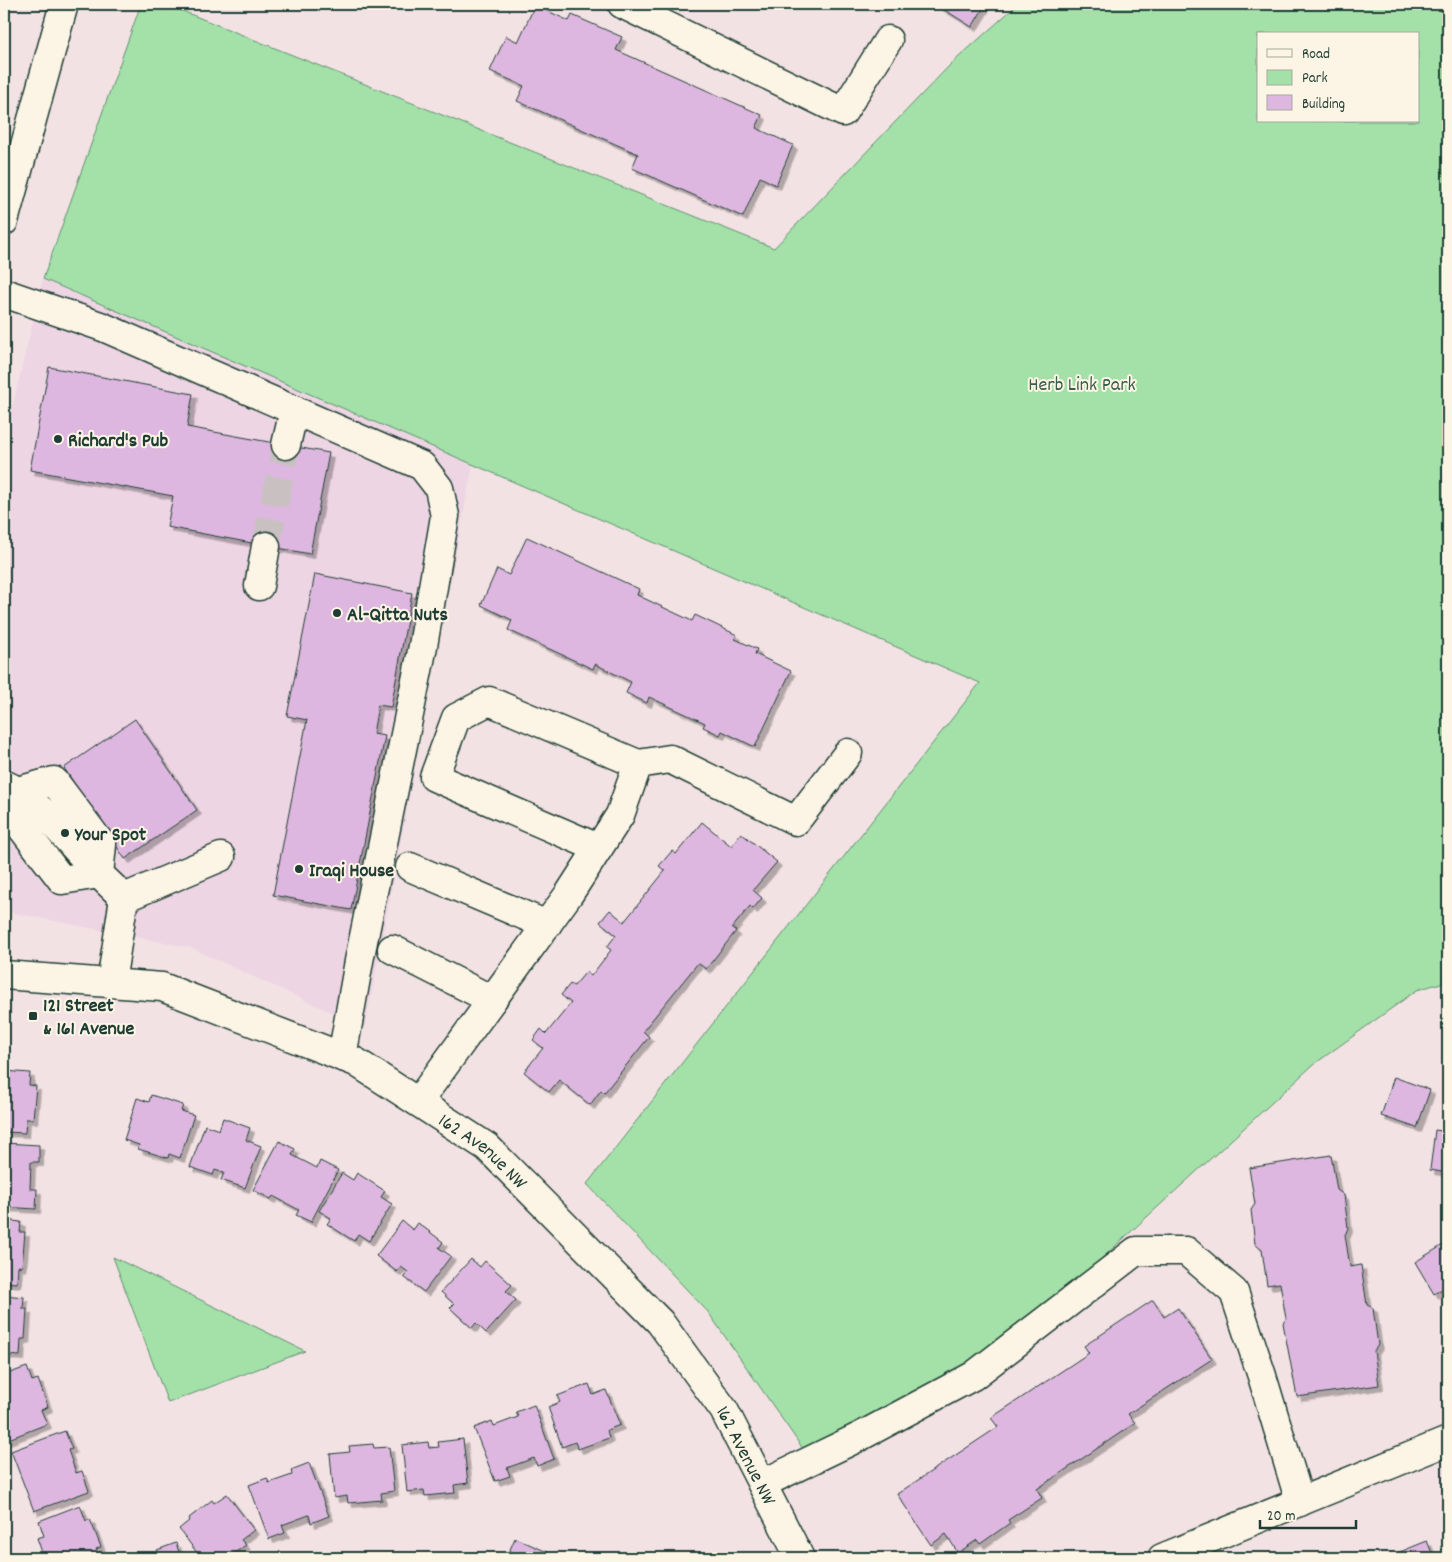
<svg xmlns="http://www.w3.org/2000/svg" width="1452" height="1562" font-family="Dekko,sans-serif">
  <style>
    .built { fill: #edd5e3 }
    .green { fill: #a3e1a9; stroke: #618f6e; fill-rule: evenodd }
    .building { fill: #deb7e0; stroke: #1f3d34; filter: url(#shadow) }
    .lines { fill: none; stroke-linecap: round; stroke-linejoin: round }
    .minor-tunnel { stroke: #c9c1c1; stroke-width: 28; stroke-dasharray: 28 14; stroke-linecap: butt }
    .minor-casing { stroke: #1f3d34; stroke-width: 31 }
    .minor { stroke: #fcf5e5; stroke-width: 28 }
    .poi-dot { fill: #1f3d34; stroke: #fcf5e5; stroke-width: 2 }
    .labels { text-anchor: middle; stroke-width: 4; stroke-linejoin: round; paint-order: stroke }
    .park-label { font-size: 20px; fill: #395e4b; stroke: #fcf5e5 }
    .poi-label { font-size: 20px; font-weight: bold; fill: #1f3d34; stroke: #fcf5e5; text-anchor: start }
    .street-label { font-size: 20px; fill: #1f3d34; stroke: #fcf5e5 }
  </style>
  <defs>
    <filter id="shadow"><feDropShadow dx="4.5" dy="4.5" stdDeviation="0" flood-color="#0004"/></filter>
  </defs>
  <rect width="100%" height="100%" fill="#f3e2e4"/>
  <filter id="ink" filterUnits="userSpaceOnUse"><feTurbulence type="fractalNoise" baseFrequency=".02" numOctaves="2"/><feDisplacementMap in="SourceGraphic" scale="10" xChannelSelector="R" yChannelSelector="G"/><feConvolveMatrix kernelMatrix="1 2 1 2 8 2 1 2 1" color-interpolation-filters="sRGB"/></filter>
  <g filter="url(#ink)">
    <path class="built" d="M43,279L473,464L365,1028L191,948L4,911V442Z"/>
    <g class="green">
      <path d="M141,4H165L774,248L950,65L1018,4H1448V981L1417,990L1313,1065L982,1368L812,1462L708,1312L587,1184L980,683L43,279ZM1258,34H1418V121H1258Z"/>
      <path d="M113,1257L305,1351L168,1403Z"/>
    </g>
    <g class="building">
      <path d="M935,4H986L972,27Z"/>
      <path d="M535,5L569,21L572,15L622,37L616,50L762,115L756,128L793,145L776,185L760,177L743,217L632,168L638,154L517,101L524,86L490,71L506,36L518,42Z"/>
      <path d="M49,367L193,394L187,427L329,453L310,554L167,527L173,496L30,470Z"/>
      <path d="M527,537L639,589L637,595L692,621L695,615L737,635L735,639L757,649L755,654L791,671L755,747L722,731L720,735L703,727L705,723L649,697L647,703L626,693L631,682L595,664L593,669L508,630L512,620L481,605L497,569L509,575Z"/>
      <path d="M315,574L412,593L391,707L378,705L373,734L385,736L351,910L273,895L307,720L287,716Z"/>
      <path d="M135,719L197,810L125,859L64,768Z"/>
      <path d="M702,822L731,846L741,833L777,862L753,890L762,898L753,909L750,906L732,928L736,931L706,969L698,963L643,1031L649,1037L604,1093L601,1090L590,1105L559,1080L549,1092L524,1072L543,1048L533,1040L541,1029L546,1034L571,1003L561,995L570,984L574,986L586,972L591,976L611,950L607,947L616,935L600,922L610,910L624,922L665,871L659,866L672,851L676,854Z"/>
      <path d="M4,1071L30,1073L29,1085L36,1086L33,1119H26L25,1133L4,1132Z"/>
      <path d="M1394,1077L1430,1090L1417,1128L1381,1116Z"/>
      <path d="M151,1095L183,1105L181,1111L194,1115L180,1158L169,1154L168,1158L138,1149L139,1145L124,1140L137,1098L149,1102Z"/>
      <path d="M223,1118L250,1128L246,1140L261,1146L245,1188L221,1180L224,1173L215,1170L213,1175L190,1167L205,1125L219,1130Z"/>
      <path d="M1435,1130L1448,1132V1173L1430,1170Z"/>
      <path d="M279,1141L295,1149L292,1155L317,1168L320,1161L338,1170L311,1222L296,1215L299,1210L273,1196L271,1199L253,1190Z"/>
      <path d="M4,1143L39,1145V1162H31L30,1189H37L36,1209L4,1207Z"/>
      <path d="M1331,1155L1337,1190L1344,1195L1348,1228L1345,1235L1350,1267L1361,1265L1367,1305L1373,1308L1378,1345L1374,1351L1379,1385L1297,1397L1283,1323L1286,1319L1280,1283L1267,1285L1262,1250L1255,1244L1251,1210L1255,1204L1249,1168Z"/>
      <path d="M342,1173L353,1180L357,1173L385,1191L381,1197L392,1204L369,1241L358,1234L354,1241L327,1224L331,1218L319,1211Z"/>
      <path d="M4,1220L21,1222L20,1232H25L22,1267L18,1266L17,1283L4,1282Z"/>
      <path d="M402,1221L413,1230L418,1223L443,1242L439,1248L451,1256L424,1292L404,1277L408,1272L401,1267L397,1272L376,1256Z"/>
      <path d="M1448,1242V1285L1434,1294L1415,1262Z"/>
      <path d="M471,1259L480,1267L485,1261L512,1285L506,1291L516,1300L486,1333L476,1323L472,1328L450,1308L454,1304L441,1292Z"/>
      <path d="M4,1295L24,1297L23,1309H27L25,1339H21L20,1356L4,1355Z"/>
      <path d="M1153,1300L1164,1317L1178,1308L1212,1359L1128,1414L1135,1423L1037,1489L1042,1498L1008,1520L1010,1523L980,1544L977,1540L958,1553L946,1534L931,1545L897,1494L998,1427L991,1418L1089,1353L1084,1346Z"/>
      <path d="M27,1367L32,1381L38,1379L48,1407L41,1410L47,1424L6,1440L4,1434V1375Z"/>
      <path d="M589,1384L593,1395L606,1390L620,1425L607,1430L609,1438L578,1449L575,1442L562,1447L548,1407L560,1402L557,1396Z"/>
      <path d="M534,1405L554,1459L537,1466L534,1458L507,1468L510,1476L495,1481L474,1428L492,1421L494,1426L518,1417L516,1412Z"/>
      <path d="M65,1431L72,1449L68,1450L76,1473L82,1471L89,1491L34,1511L11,1451Z"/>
      <path d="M463,1439L468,1483L454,1485L455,1493L425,1496L424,1490L407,1492L402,1445L428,1442L429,1448L439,1447L438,1442Z"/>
      <path d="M373,1444L374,1448L389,1447L394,1491L381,1493L382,1500L348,1503L347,1496L334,1498L330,1454L350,1452L349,1446Z"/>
      <path d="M309,1463L329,1516L311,1523L309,1515L282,1525L285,1533L269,1539L249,1485L267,1478L269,1483L292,1475L291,1470Z"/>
      <path d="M227,1494L254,1530L241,1540L246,1545L227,1558H201L179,1529L190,1520L189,1518L212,1500L214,1503Z"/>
      <path d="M80,1505L86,1521L90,1519L101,1547L96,1549L100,1558H44L37,1538L44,1536L39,1521Z"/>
      <path d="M515,1538L552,1554L550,1558H512L513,1554L509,1552Z"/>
      <path d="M1427,1541L1434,1558H1385Z"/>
      <path d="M176,1543L181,1558H150L159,1555L157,1550Z"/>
    </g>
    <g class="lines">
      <path class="minor-tunnel" d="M266,546L286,445"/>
      <defs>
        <g id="minor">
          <path d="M622,4L843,112L888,40"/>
          <path d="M4,221L64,4"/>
          <path d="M4,293L103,327L422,466L439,488L445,516L423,646L359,961L342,1057"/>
          <path d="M286,445L294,410"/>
          <path d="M259,586L266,546"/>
          <path d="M4,784L18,791L15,819L62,880L99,874L124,898"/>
          <path d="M18,791L54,781L102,845L99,874"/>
          <path d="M18,791L43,812L99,874"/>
          <path d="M598,848L434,777L456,718L489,701L638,764"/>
          <path d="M410,867L547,925"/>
          <path d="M392,949L492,1000"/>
          <path id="s1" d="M4,975L162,987L356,1062L487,1147L660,1322L724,1410L800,1558"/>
          <path d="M111,983L124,898L221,857"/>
          <path d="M418,1102L569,894L620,815L638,764L670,759L796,821L848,753"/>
          <path d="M762,1484L861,1436L973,1376L1136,1251H1186L1234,1292L1262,1376L1300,1502"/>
          <path d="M1162,1558L1448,1441"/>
        </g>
      </defs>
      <use href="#minor" class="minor-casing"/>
      <use href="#minor" class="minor"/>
    </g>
  </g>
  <g class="poi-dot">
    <circle cx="58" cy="439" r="5"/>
    <circle cx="337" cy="613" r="5"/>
    <circle cx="65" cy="833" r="5"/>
    <circle cx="299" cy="869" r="5"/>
    <rect x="28" y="1011" width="10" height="10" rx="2.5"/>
  </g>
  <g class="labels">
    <g class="park-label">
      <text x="1082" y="390">Herb Link Park</text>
    </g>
    <g class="poi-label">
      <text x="68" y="446">Richard's Pub</text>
      <text x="347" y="620">Al-Qitta Nuts</text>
      <text x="75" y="840">Your Spot</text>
      <text x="309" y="876">Iraqi House</text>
      <text x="43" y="1011">121 Street<tspan x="43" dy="23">&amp; 161 Avenue</tspan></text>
    </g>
    <g class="street-label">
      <text dy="7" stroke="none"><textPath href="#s1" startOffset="522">162 Avenue NW</textPath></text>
      <text dy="7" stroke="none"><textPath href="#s1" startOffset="928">162 Avenue NW</textPath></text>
    </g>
  </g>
  <rect width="1452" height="1562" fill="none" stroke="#fcf5e5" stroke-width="20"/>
  <rect x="10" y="10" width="1432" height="1542" fill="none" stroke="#1f3d34" stroke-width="2" filter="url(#ink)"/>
  <rect x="1257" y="32" width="162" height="90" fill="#fcf5e5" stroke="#a4ab9e"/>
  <rect x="1267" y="49" width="25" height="8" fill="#fcf5e5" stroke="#a4ab9e"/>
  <text x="1302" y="58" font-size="15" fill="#1f3d34">Road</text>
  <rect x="1267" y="70" width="25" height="15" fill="#a3e1a9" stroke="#a4ab9e"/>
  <text x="1302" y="82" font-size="15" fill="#1f3d34">Park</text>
  <rect x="1267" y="95" width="25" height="15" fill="#deb7e0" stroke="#a4ab9e"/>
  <text x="1302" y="108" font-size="15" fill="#1f3d34">Building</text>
  <path d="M1260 1520v8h96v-8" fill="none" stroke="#1f3d34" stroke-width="2.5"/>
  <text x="1267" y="1520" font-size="15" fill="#1f3d34" stroke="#fcf5e5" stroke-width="4" paint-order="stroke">20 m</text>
</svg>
